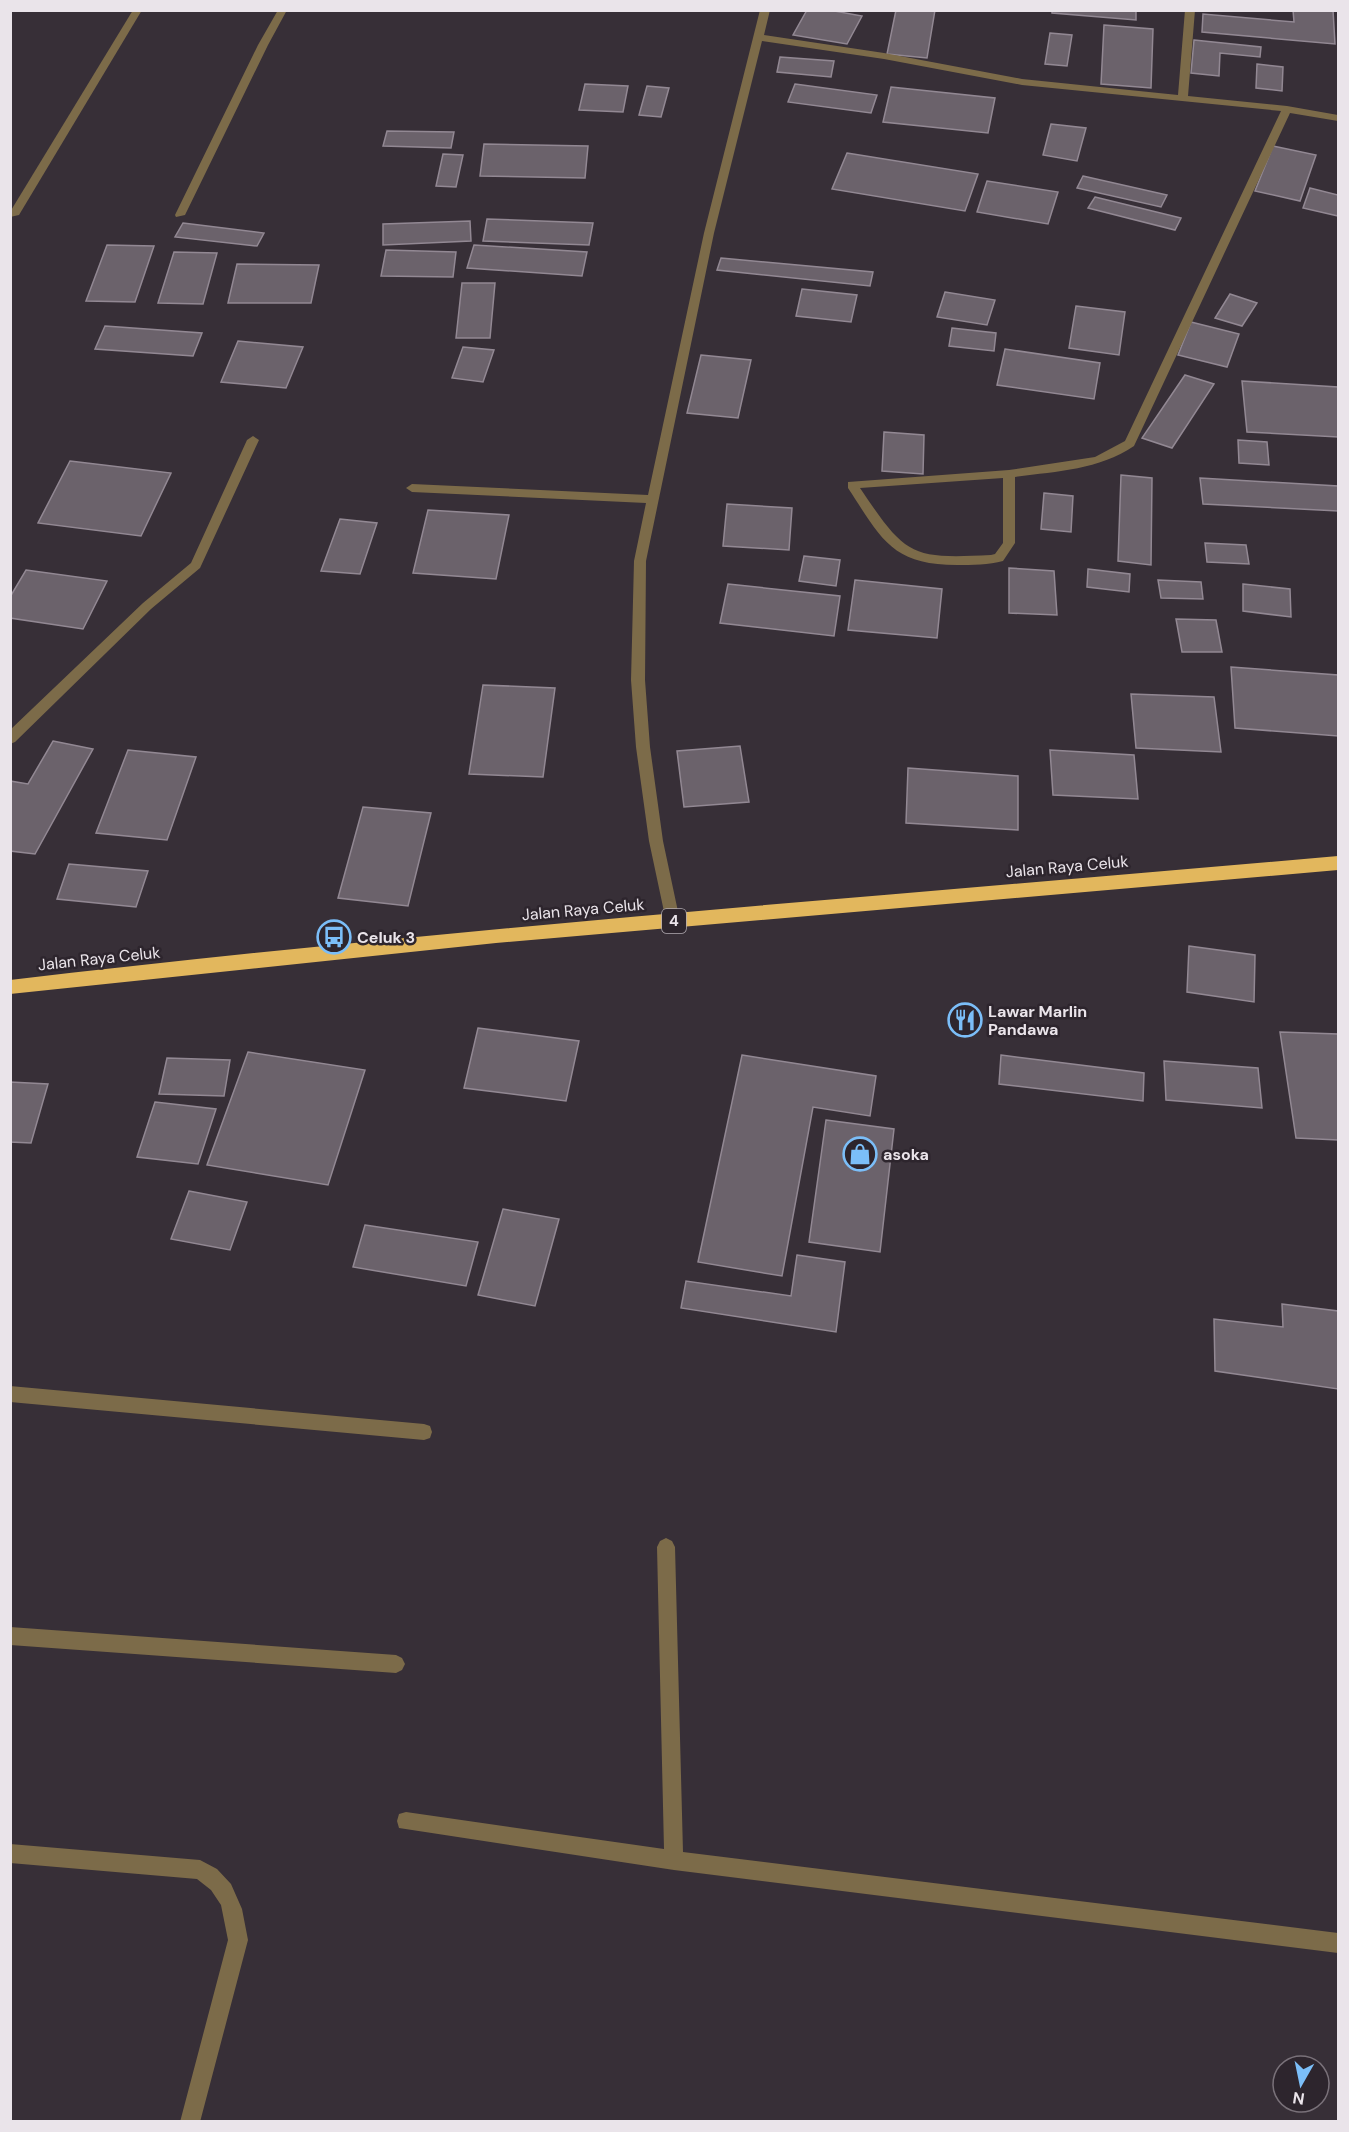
<svg xmlns="http://www.w3.org/2000/svg" width="1349" height="2132" font-family="'DM Sans',sans-serif">
  <style>
    .building { fill: #6b626b; stroke: #928893; stroke-width: 1.5 }
    .lines { fill: none; stroke-linecap: round; stroke-linejoin: round }
    .minor { fill: #7c6b49; fill-rule: evenodd }
    .highway { fill: #e2b75d; fill-rule: evenodd }
    .labels { text-anchor: middle; stroke-width: 5; stroke-linejoin: round; paint-order: stroke }
    .shield { fill: #2d252d; stroke: #b1abb1; stroke-width: 1.5 }
    .shield-label { font-size: 15px; font-weight: bold; fill: #eae4ea }
    .street-label { font-size: 16px; fill: #eae4ea; stroke: #2d252d }
    .poi-label { font-size: 16px; font-weight: bold; fill: #eae4ea; stroke: #2d252d; text-anchor: start }
  </style>
  <rect width="100%" height="100%" fill="#372f37"/>
  <g class="building">
    <path d="M807,10H829L862,16L847,44L793,35Z"/>
    <path d="M896,10H935L927,58L887,54Z"/>
    <path d="M1052,10H1136V20L1052,13Z"/>
    <path d="M1293,10H1333L1335,44L1202,32L1203,14L1294,22Z"/>
    <path d="M1104,25L1153,29L1151,88L1101,84Z"/>
    <path d="M1050,33L1072,35L1067,66L1045,64Z"/>
    <path d="M1194,40L1261,47L1260,57L1220,53L1219,76L1191,73Z"/>
    <path d="M780,57L834,61L831,77L777,72Z"/>
    <path d="M1257,64L1283,67L1282,91L1256,88Z"/>
    <path d="M585,84L628,86L623,112L579,110Z"/>
    <path d="M795,84L877,95L871,113L788,102Z"/>
    <path d="M647,86L669,88L661,117L639,115Z"/>
    <path d="M891,87L995,98L988,133L883,122Z"/>
    <path d="M1051,124L1086,128L1077,161L1043,155Z"/>
    <path d="M387,131L454,132L451,148L383,146Z"/>
    <path d="M484,144L588,146L585,178L480,176Z"/>
    <path d="M1273,146L1316,155L1300,201L1255,191Z"/>
    <path d="M847,153L978,174L965,211L832,189Z"/>
    <path d="M443,154L463,155L456,187L436,186Z"/>
    <path d="M1083,176L1167,195L1161,207L1077,188Z"/>
    <path d="M987,181L1058,192L1048,224L977,212Z"/>
    <path d="M1310,188L1338,195V216L1303,208Z"/>
    <path d="M1095,197L1181,218L1175,230L1088,208Z"/>
    <path d="M487,219L593,223L589,245L483,241Z"/>
    <path d="M470,221L471,241L383,245V224Z"/>
    <path d="M183,223L264,233L257,246L175,237Z"/>
    <path d="M107,245L154,246L135,302L86,301Z"/>
    <path d="M474,245L587,252L582,276L467,268Z"/>
    <path d="M386,250L456,252L453,277L381,276Z"/>
    <path d="M174,252L217,253L203,304L158,303Z"/>
    <path d="M721,258L873,272L870,286L717,270Z"/>
    <path d="M237,264L319,265L311,303H228Z"/>
    <path d="M462,283H495L490,338H456Z"/>
    <path d="M802,289L857,295L851,322L796,316Z"/>
    <path d="M945,292L995,300L987,325L937,317Z"/>
    <path d="M1230,294L1257,303L1242,326L1215,318Z"/>
    <path d="M1076,306L1125,312L1119,355L1069,348Z"/>
    <path d="M1191,322L1239,334L1227,367L1178,355Z"/>
    <path d="M105,326L202,333L193,356L95,349Z"/>
    <path d="M952,328L996,333L994,351L949,346Z"/>
    <path d="M238,341L303,347L286,388L221,382Z"/>
    <path d="M463,347L494,350L483,382L452,378Z"/>
    <path d="M1005,349L1100,363L1094,399L997,385Z"/>
    <path d="M701,355L751,360L738,418L687,413Z"/>
    <path d="M1185,375L1214,384L1172,448L1142,438Z"/>
    <path d="M1242,381L1338,387V437L1247,432Z"/>
    <path d="M884,432L924,435L923,474L882,471Z"/>
    <path d="M1238,440L1267,442L1269,465L1239,463Z"/>
    <path d="M70,461L171,473L141,536L38,523Z"/>
    <path d="M1121,475L1152,478L1151,565L1118,561Z"/>
    <path d="M1200,478L1338,486V511L1203,504Z"/>
    <path d="M1044,493L1073,496L1071,532L1041,529Z"/>
    <path d="M727,504L792,508L789,550L723,546Z"/>
    <path d="M428,510L509,515L496,579L413,573Z"/>
    <path d="M340,519L377,523L360,574L321,571Z"/>
    <path d="M1205,543L1246,545L1249,564L1207,562Z"/>
    <path d="M804,556L840,560L836,586L799,581Z"/>
    <path d="M1009,568L1054,571L1057,615L1009,613Z"/>
    <path d="M1088,569L1130,574L1129,592L1087,587Z"/>
    <path d="M26,570L107,581L83,629L10,618V597Z"/>
    <path d="M855,580L942,589L937,638L848,630Z"/>
    <path d="M1158,580L1201,582L1203,599L1161,598Z"/>
    <path d="M728,584L840,596L834,636L720,623Z"/>
    <path d="M1243,584L1290,589L1291,617L1243,611Z"/>
    <path d="M1176,619L1216,620L1222,652H1182Z"/>
    <path d="M1231,667L1338,675V736L1235,728Z"/>
    <path d="M483,685L555,688L543,777L469,774Z"/>
    <path d="M1131,694L1214,697L1221,752L1136,748Z"/>
    <path d="M53,741L93,749L35,854L10,851V781L28,784Z"/>
    <path d="M740,746L749,802L684,807L677,751Z"/>
    <path d="M128,750L196,757L167,840L96,833Z"/>
    <path d="M1050,750L1134,755L1138,799L1053,795Z"/>
    <path d="M908,768L1018,776V830L906,823Z"/>
    <path d="M363,807L431,813L408,906L338,898Z"/>
    <path d="M69,864L148,871L136,907L57,899Z"/>
    <path d="M1189,946L1255,955L1254,1002L1187,992Z"/>
    <path d="M478,1028L579,1041L566,1101L464,1088Z"/>
    <path d="M1280,1032L1338,1034V1140L1296,1138Z"/>
    <path d="M248,1052L365,1070L328,1185L207,1165Z"/>
    <path d="M742,1055L876,1076L870,1116L813,1107L782,1276L698,1262Z"/>
    <path d="M1001,1055L1144,1073L1143,1101L999,1084Z"/>
    <path d="M167,1058L230,1060L224,1096L159,1094Z"/>
    <path d="M1164,1061L1258,1068L1262,1108L1166,1100Z"/>
    <path d="M10,1082L48,1084L31,1143L10,1142Z"/>
    <path d="M155,1102L216,1109L198,1164L137,1157Z"/>
    <path d="M826,1120L894,1129L880,1252L809,1242Z"/>
    <path d="M189,1191L247,1202L230,1250L171,1239Z"/>
    <path d="M503,1209L559,1219L535,1306L478,1295Z"/>
    <path d="M365,1225L478,1242L466,1286L353,1267Z"/>
    <path d="M797,1255L845,1262L836,1332L681,1308L686,1281L791,1296Z"/>
    <path d="M1282,1304L1338,1311V1389L1215,1371L1214,1319L1283,1327Z"/>
  </g>
  <g class="lines">
    <g class="minor">
      <path d="M133,10H142L19,215L10,217V212Z"/>
      <path d="M278,10H287L268,45L185,215L176,217L175,215L258,45Z"/>
      <path d="M760,10H770L764,35L884,53L1022,79L1178,95L1185,10H1195L1188,96L1287,106L1338,115V121L1290,113L1134,446C1098,470 1058,471 1015,477V543L1003,561C989,565 972,565 957,565C891,565 881,538 848,488V482L1009,470L1095,457L1125,441L1281,111L1022,85L884,59L762,41L714,233L646,561L645,680L650,747L663,841L680,921L673,927L666,921L649,841L636,747L631,680L634,561L646,503L412,492L406,488L412,484L648,495L704,233ZM1003,478V543L995,554L991,555C910,559 906,556 860,488Z"/>
      <path d="M253,436L259,440L200,568L151,609L15,742L10,744V730L143,603L191,563L247,440Z"/>
      <path d="M10,1386L424,1424L430,1426L432,1432L430,1438L424,1440L10,1402Z"/>
      <path d="M666,1538L672,1541L675,1547L683,1852L1338,1933V1953L674,1870L399,1828L397,1821L399,1814L406,1812L664,1849L657,1547L660,1541Z"/>
      <path d="M10,1627L396,1655L402,1658L405,1664L402,1670L396,1673L10,1645Z"/>
      <path d="M10,1844L200,1860L217,1869L231,1884L242,1909L248,1940L200,2122H180L228,1940L221,1905L211,1890L197,1879L10,1863Z"/>
    </g>
    <path class="highway" d="M1338,856V870L496,943L10,994V980C452,928 895,895 1338,856Z"/>
  </g>
  <defs>
    <symbol id="bus-ring" viewBox="-11 -11 22 22"><circle r="9.5" fill="#2d252d" stroke="#7bbef8" stroke-width="1.5"/><path d="M-5-6H5V4H4V6H2V4H-2V6H-4V4H-5ZM-3.5-4V0h7V-4ZM-3.5 1.2v1.5H-2V1.2ZM2 1.2v1.5H3.5V1.2Z" fill="#7bbef8"/></symbol>
    <symbol id="restaurant-ring" viewBox="-11 -11 22 22"><circle r="9.5" fill="#2d252d" stroke="#7bbef8" stroke-width="1.5"/><path d="M-5-6h1v4h1v-4h1v4h1v-4h1v5L-1.5 .5V6h-2V.5L-5-1ZM5-6V6H3V1.5H1.5Q1.5-4 5-6Z" fill="#7bbef8"/></symbol>
    <symbol id="shop-ring" viewBox="-11 -11 22 22"><circle r="9.5" fill="#2d252d" stroke="#7bbef8" stroke-width="1.5"/><path d="M-5-2.5h2.3a2.7 3.5 0 0 1 5.4 0H5L5.5 6h-11ZM-1.5-2.5h3a1.5 2.3 0 0 0-3 0Z" fill="#7bbef8"/></symbol>
  </defs>
  <g fill-rule="evenodd">
    <use href="#bus-ring" x="315" y="918" width="38" height="38"/>
    <use href="#restaurant-ring" x="946" y="1001" width="38" height="38"/>
    <use href="#shop-ring" x="841" y="1135" width="38" height="38"/>
  </g>
  <g class="labels">
    <rect class="shield" x="662" y="909" width="24" height="24" rx="4.5"/>
    <g class="shield-label">
      <text x="674" y="926">4</text>
    </g>
    <g class="street-label">
      <text transform="translate(1067 866) rotate(-5)" y="6">Jalan Raya Celuk</text>
      <text transform="translate(583 909) rotate(-5)" y="6">Jalan Raya Celuk</text>
      <text transform="translate(99 958) rotate(-6)" y="6">Jalan Raya Celuk</text>
    </g>
    <g class="poi-label">
      <text x="357" y="943">Celuk 3</text>
      <text x="988" y="1017">Lawar Marlin<tspan x="988" dy="18">Pandawa</tspan></text>
      <text x="883" y="1160">asoka</text>
    </g>
  </g>
  <rect width="1349" height="2132" fill="none" stroke="#eae4ea" stroke-width="24"/>
  <g transform="translate(1301 2084) rotate(189)"><circle r="28" fill="#2d252d" stroke="#797179" stroke-width="1.5"/>
  <path d="M0-4.5L10 22L0 15L-10 22Z" fill="#7bbef8"/>
  <text y="-9" font-size="16" font-weight="bold" text-anchor="middle" fill="#eae4ea">N</text>
  </g>
</svg>
